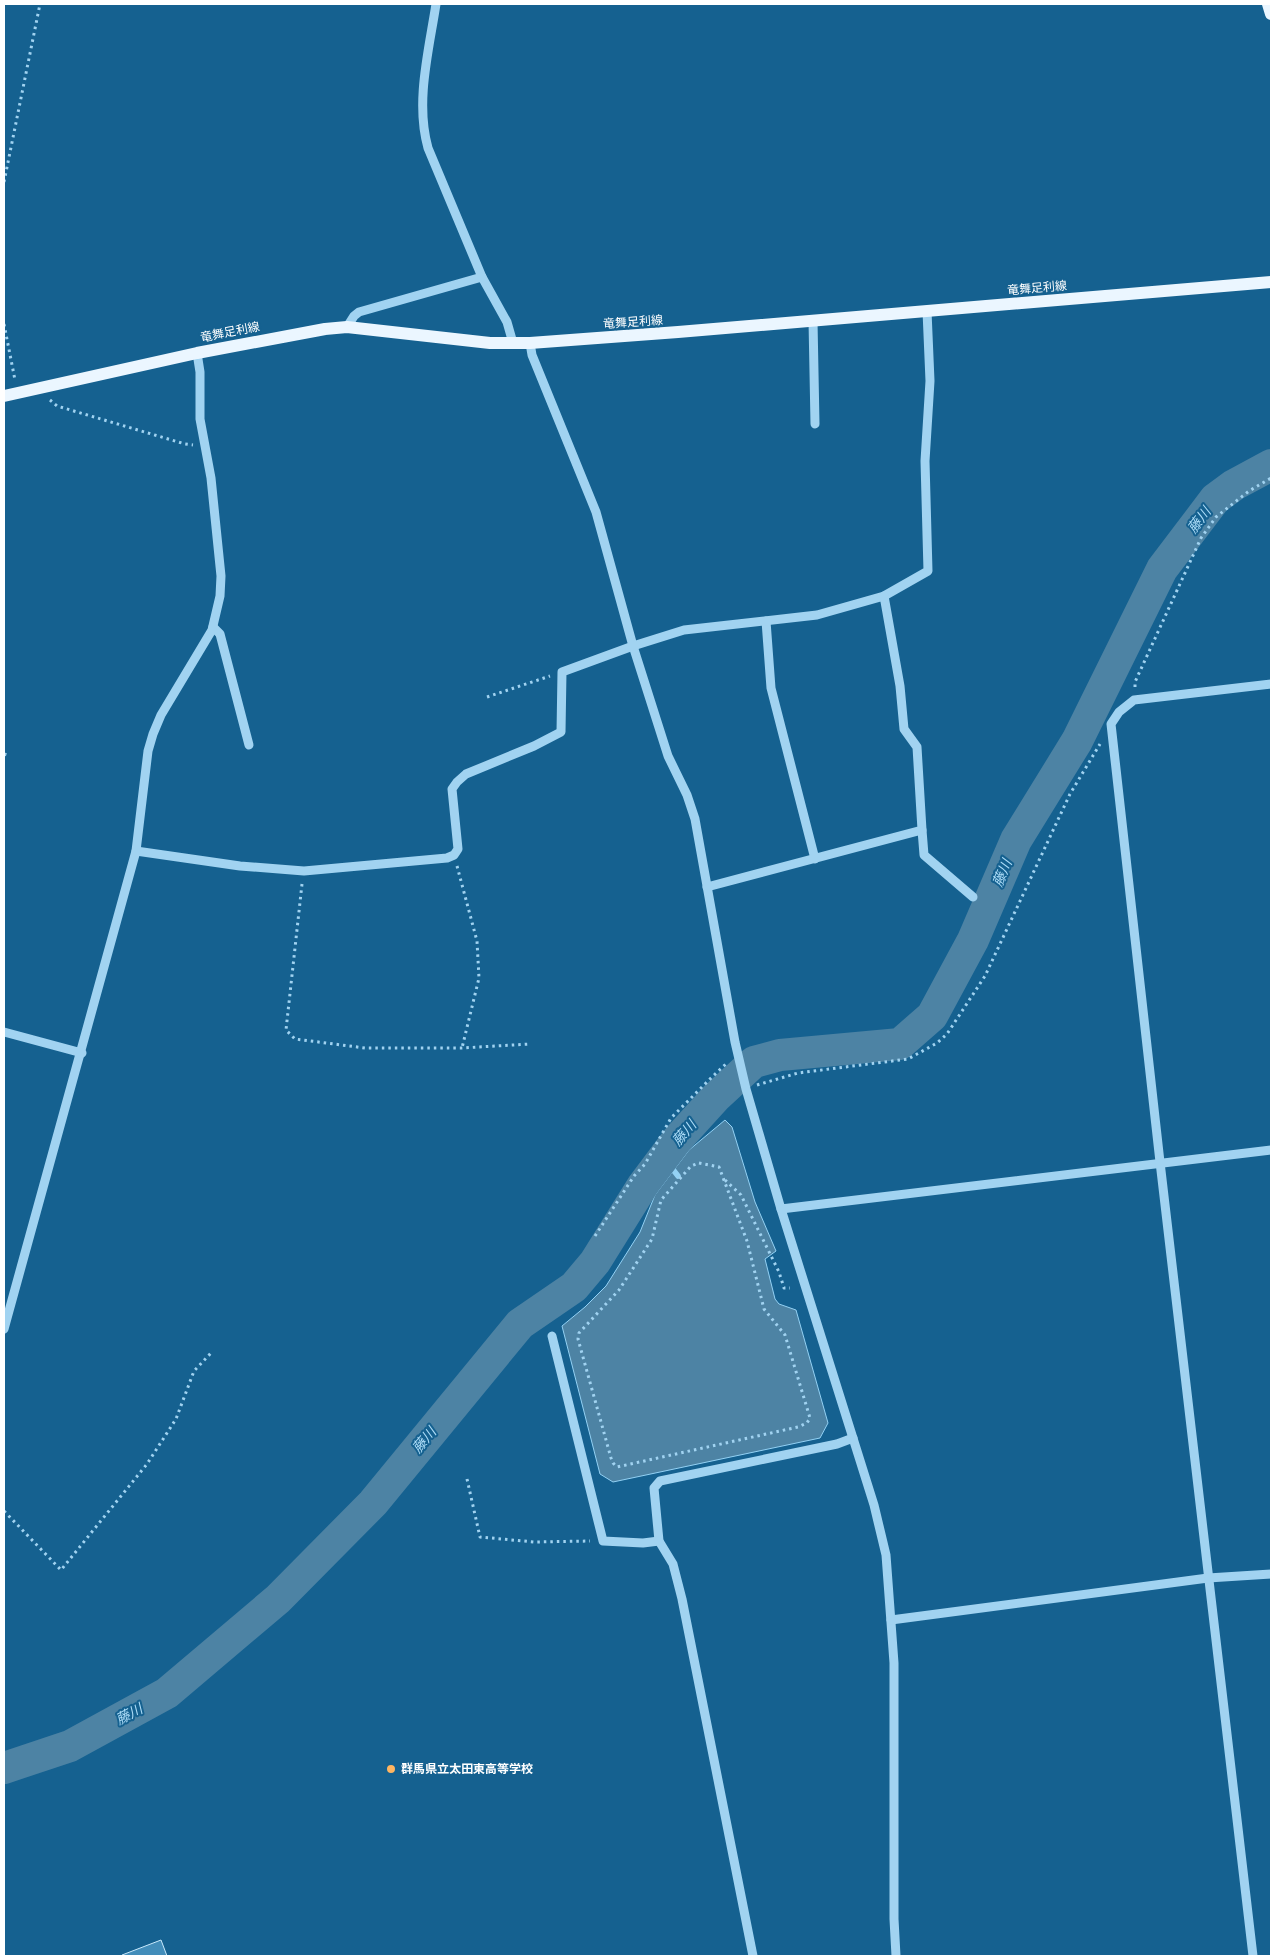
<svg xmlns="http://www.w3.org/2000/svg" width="1275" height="1960" font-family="Manrope,'Noto Sans JP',sans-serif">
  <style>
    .water { fill: #4d83a4; stroke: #93d1f4 }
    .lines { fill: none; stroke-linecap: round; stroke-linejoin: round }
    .stream { stroke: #93d1f4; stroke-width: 5.5 }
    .river { stroke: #4d83a4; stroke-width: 32 }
    .building { fill: #428dba; stroke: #c8e9fc }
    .path { stroke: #a1d3f1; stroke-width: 3; stroke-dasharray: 2.5 4; stroke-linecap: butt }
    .minor { stroke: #a1d3f1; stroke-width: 9 }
    .major { stroke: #ebf6ff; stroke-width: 12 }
    .poi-dot { fill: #ffb561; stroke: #156190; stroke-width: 2 }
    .labels { text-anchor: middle; stroke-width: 4; stroke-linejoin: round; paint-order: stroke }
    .street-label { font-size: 12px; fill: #fff; stroke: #156190 }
    .poi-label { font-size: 12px; font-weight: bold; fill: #fff; stroke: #156190; text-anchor: start }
    .water-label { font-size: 14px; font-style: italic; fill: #adddf8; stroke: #156190 }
  </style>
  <rect width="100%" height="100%" fill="#156190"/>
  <path class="water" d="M725,1120L732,1127L755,1202L776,1251L765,1259L775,1299L779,1304L796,1310L828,1423L820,1438L613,1482L600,1474L562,1326L585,1307L606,1286L640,1232L655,1195L689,1150Z"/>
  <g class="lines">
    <g class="stream">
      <path d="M716,1097L719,1108"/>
      <path d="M664,1158L678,1176"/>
    </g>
    <path class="river" d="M4,1768L70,1746L167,1693L278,1599L373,1503L520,1324L574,1287L595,1262L643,1185L676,1141L716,1097L754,1062L780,1055L900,1044L932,1016L973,940L1016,840L1077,741L1162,569L1215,499L1234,485L1271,465"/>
  </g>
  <path class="building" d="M161,1940L167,1956H122V1955Z"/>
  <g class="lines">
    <g class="path">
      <path d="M4,182L40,4"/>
      <path d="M4,324L15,380"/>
      <path d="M50,400L57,406L185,444L193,445"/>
      <path d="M1135,687V682L1201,538L1216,517L1249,491L1271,478"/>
      <path d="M487,697L550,676"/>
      <path d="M4,754L10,756"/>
      <path d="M457,866L477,941L479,978L462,1048"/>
      <path d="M302,884L286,1030L295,1039L365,1048H462L531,1044"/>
      <path d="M757,1085L798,1073L908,1059L937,1043L947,1034L985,976L1070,794L1100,744"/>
      <path d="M699,1163L719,1167L747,1241L764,1309L785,1335L810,1418L807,1423L798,1427L617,1467L613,1463L611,1458L578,1339L579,1333L619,1290L652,1239L661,1200L691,1166Z"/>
      <path d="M725,1180L741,1195L779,1272L784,1288H790"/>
      <path d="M595,1236L634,1176L645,1164L671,1118L712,1077L727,1063"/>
      <path d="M467,1479L480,1537L534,1542L590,1541"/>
      <path d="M4,1511L61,1570L147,1464L176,1419L194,1371L211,1353"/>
    </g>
    <g class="minor">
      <path d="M436,4C429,50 415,102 428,148L482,277L507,322L513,343"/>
      <path d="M813,321L815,424"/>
      <path d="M347,327L354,316L359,312L482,277"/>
      <path d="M530,343L532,355L596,512L633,646L668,756L687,795L695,819L735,1042L746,1089L781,1209L874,1505L886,1555L894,1663V1919L896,1956"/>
      <path d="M884,596L928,571L925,461L930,381L927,311"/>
      <path d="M766,621L771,688L815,859"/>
      <path d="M213,627L220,634L249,745"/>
      <path d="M922,830L924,855L973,897"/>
      <path d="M136,851L240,866L304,871L447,858L454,855L458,849L452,789L457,782L466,774L534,746L561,732L562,672L633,646L684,630L817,615L884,596L900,686L904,729L917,747L922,830L707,887"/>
      <path d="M4,1032L82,1053"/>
      <path d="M781,1209L1271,1150"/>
      <path d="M4,1329L136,851L148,751L153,734L161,715L212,630L220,596L221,576L211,478L200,419V372L197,353"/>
      <path d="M552,1336L603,1541L643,1543L659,1541"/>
      <path d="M891,1620L1208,1578L1271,1574"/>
      <path d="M753,1956L682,1599L673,1564L659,1541L654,1488L660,1481L837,1444L853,1438"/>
      <path d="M1253,1956L1160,1162L1111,724L1119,712L1134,700L1271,684"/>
    </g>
    <g class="major">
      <path d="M1268,4L1271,14"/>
      <path d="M4,396L197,353L325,329L347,327L490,343H530L678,332L1271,282"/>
    </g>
  </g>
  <circle class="poi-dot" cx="391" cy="1769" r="5"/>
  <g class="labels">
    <g class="street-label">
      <text transform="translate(1037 288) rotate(-5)" y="4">竜舞足利線</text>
      <text transform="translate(633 322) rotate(-4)" y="4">竜舞足利線</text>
      <text transform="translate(230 332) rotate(-11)" y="4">竜舞足利線</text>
    </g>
    <g class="poi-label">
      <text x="401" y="1773">群馬県立太田東高等学校</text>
    </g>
    <g class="water-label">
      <text transform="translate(1199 520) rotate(-53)" y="5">藤川</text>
      <text transform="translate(1002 873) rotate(-67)" y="5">藤川</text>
      <text transform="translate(684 1133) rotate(-49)" y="5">藤川</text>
      <text transform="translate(424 1440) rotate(-50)" y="5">藤川</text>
      <text transform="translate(129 1714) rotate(-28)" y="5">藤川</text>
    </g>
  </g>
  <rect width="1275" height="1960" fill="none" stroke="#ffffff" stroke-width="10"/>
</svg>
